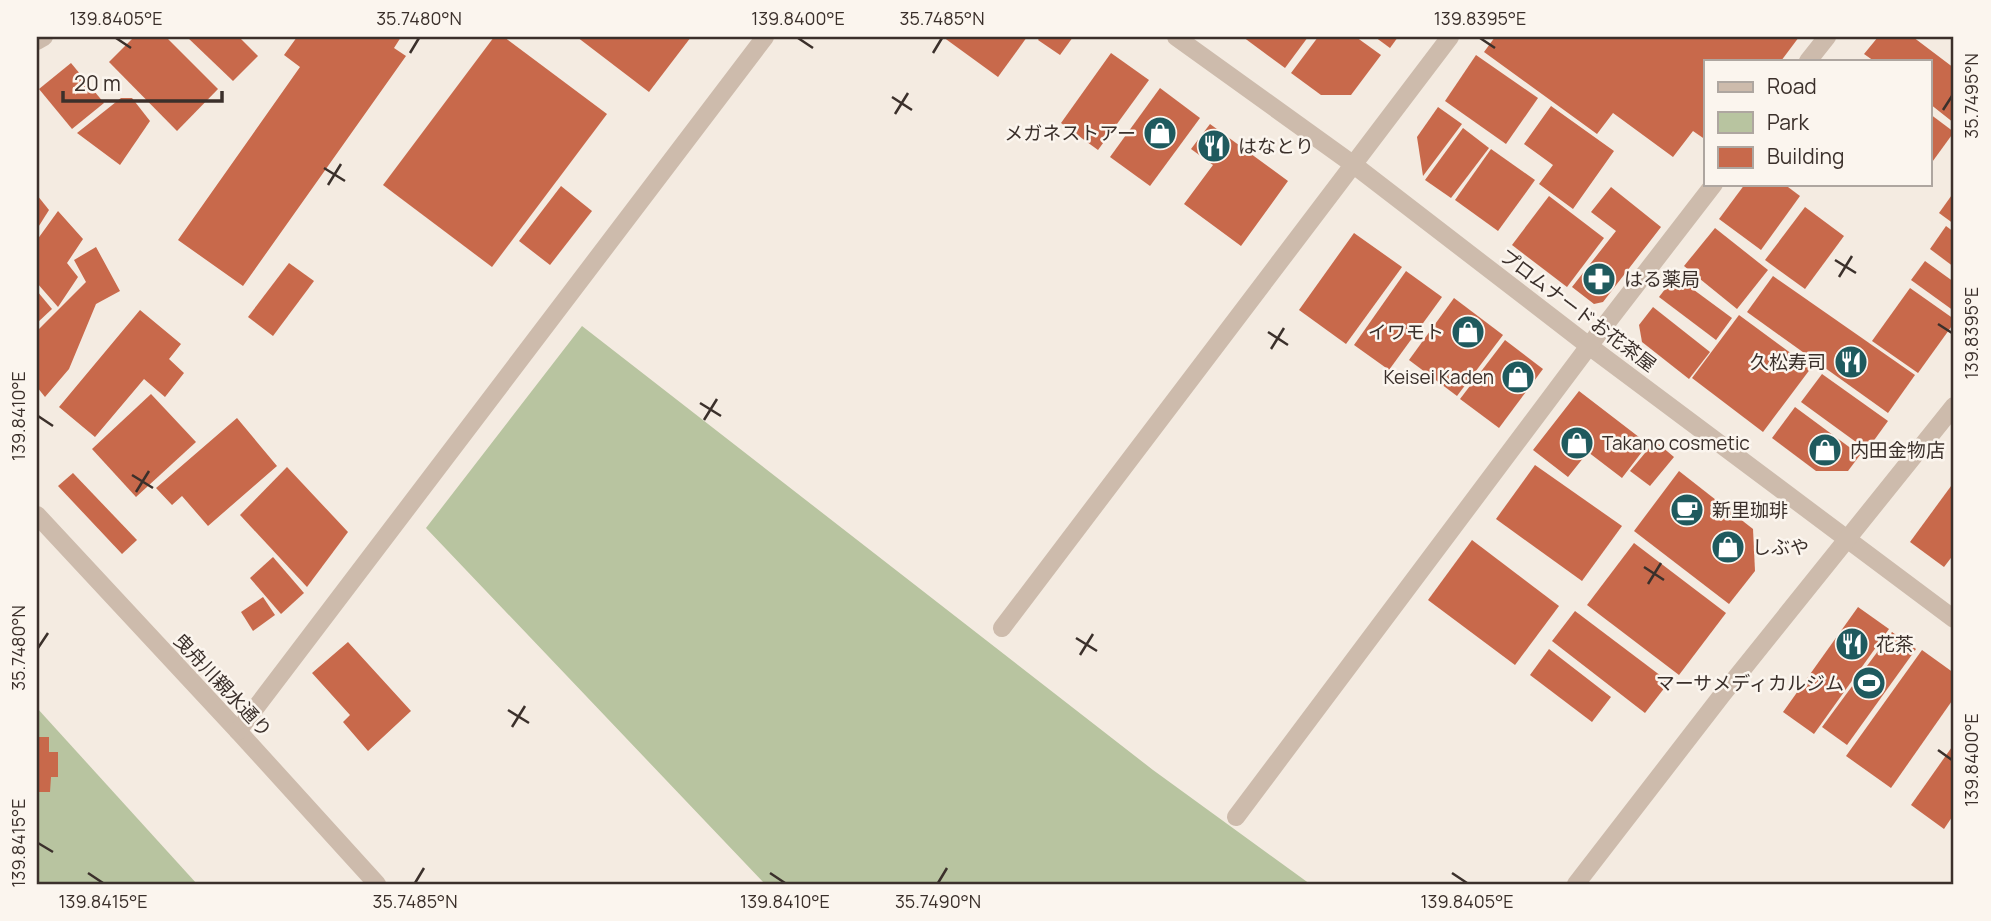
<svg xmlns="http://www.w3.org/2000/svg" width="1991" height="921" font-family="Manrope,'Noto Sans JP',sans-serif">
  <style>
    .green { fill: #b8c4a0 }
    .building { fill: #c8694b }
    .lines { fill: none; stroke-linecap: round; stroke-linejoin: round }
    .minor { stroke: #cdbbac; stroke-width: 18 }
    .ticks { fill: none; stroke: #3b302b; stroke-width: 2.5 }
    .labels { text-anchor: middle; stroke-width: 5; stroke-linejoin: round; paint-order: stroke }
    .poi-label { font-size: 19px; fill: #3b302b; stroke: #fbf5ee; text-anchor: start }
    .street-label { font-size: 19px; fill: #3b302b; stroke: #fbf5ee }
    .neatline { fill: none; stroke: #3b302b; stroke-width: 2.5 }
    .ticks-label { font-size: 18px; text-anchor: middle; fill: #3b302b }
  </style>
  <rect width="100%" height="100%" fill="#f4ebe1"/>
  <g class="green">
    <path d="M582,326L1153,770L1310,884H765L426,528Z"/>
    <path d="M37,708L197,884H37Z"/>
  </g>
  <g class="building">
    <path d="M134,37H166L218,89L177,131L109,62Z"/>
    <path d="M187,37H239L258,56L233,81Z"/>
    <path d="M297,37H401L394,48L406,56L243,286L178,240L300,67L284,55Z"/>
    <path d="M494,37H504L607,114L492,267L383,185Z"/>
    <path d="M577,37H691L649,92Z"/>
    <path d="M943,37H1027L998,77Z"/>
    <path d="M1040,37H1073L1060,55L1038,40Z"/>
    <path d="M1243,37H1308L1285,68Z"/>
    <path d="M1318,37H1356L1381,55L1351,95H1321L1291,73Z"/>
    <path d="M1375,37H1398L1390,48Z"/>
    <path d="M1495,37H1799L1781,61H1706V140L1693,131L1673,157L1613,113L1597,134L1484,52Z"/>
    <path d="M1878,37H1913L1954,68V123L1930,104V61H1874L1864,54Z"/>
    <path d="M1111,53L1149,80L1098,150L1061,123Z"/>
    <path d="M1476,55L1538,98L1506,144L1445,101Z"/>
    <path d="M71,63L104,103L72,129L39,89Z"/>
    <path d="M1160,88L1200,118L1150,186L1110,157Z"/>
    <path d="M121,98H132L150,121L120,165L77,133Z"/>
    <path d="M1551,106L1614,151L1573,209L1539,184L1553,165L1524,144Z"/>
    <path d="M1438,107L1462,124L1423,176L1417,137Z"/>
    <path d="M1930,114L1954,132L1930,165Z"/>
    <path d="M1210,124L1288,181L1241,246L1184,204L1213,165L1191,149Z"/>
    <path d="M1463,128L1489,148L1451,198L1425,180Z"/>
    <path d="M1491,149L1535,180L1498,231L1455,200Z"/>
    <path d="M1745,184H1784L1800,196L1761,250L1719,219Z"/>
    <path d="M561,186L592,211L550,265L519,241Z"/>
    <path d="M1611,187L1661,227L1603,302L1594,304L1572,287L1616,231L1591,212Z"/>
    <path d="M1954,192V224L1939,213Z"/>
    <path d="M37,195L49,210L37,229Z"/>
    <path d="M1549,196L1604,238L1567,287L1512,245Z"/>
    <path d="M1805,207L1844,236L1805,289L1765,260Z"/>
    <path d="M58,211L83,239L67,263L78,277L58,307L37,283V240Z"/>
    <path d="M1946,226L1954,232V267L1930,249Z"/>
    <path d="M1715,228L1768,270L1737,309L1684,266Z"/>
    <path d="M1354,233L1402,267L1346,344L1299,310Z"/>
    <path d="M96,247L120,291L96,304L69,369L45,397L37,387V331L86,282L74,260Z"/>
    <path d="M1925,261L1954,282V311L1911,280Z"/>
    <path d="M289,263L314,281L273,336L248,317Z"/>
    <path d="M1406,271L1442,297L1389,370L1354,345Z"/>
    <path d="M1675,276L1732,318L1716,340L1659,297Z"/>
    <path d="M1773,276L1915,375L1888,413L1747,312Z"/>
    <path d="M1910,288L1954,319V323L1918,373L1872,341Z"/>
    <path d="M37,291L52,309L37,323Z"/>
    <path d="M1454,298L1503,335L1457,396L1409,360Z"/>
    <path d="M1653,307L1710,352L1689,379L1642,342L1639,325Z"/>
    <path d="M140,310L181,344L169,359L184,373L165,397L144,379L95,437L59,407Z"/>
    <path d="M1739,315L1811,368L1763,432L1692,378Z"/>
    <path d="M1505,340L1543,369L1499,428L1460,399Z"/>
    <path d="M1822,374L1888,421L1867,450L1801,402Z"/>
    <path d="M1579,391L1648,444L1622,478L1588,452L1568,477L1533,450Z"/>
    <path d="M151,394L196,442L136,497L92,449Z"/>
    <path d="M1795,407L1860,455L1848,471H1816L1772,438Z"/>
    <path d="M237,418L277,466L208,526L182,496L172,505L156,488Z"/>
    <path d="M1655,441L1674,457L1650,486L1630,471Z"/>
    <path d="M1535,465L1622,526L1582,581L1496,519Z"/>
    <path d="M287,467L348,532L307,587L240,515Z"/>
    <path d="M1679,471L1753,529L1755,571L1729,604L1634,531Z"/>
    <path d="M73,473L137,540L122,554L58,486Z"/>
    <path d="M1954,482V554L1944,567L1910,542Z"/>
    <path d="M1472,540L1559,606L1515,665L1428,600Z"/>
    <path d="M1634,543L1726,613L1679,675L1587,605Z"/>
    <path d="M273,557L304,593L281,614L250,578Z"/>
    <path d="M263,597L275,615L253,631L241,612Z"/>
    <path d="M1858,607L1889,629L1814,734L1783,712Z"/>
    <path d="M1575,611L1669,682L1645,713L1552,641Z"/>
    <path d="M1892,632L1916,649L1847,745L1822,727Z"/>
    <path d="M348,642L411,711L368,751L343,722L350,715L312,673Z"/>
    <path d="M1549,649L1611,697L1592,722L1530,675Z"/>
    <path d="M1922,650L1954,673V698L1891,788L1846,756Z"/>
    <path d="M37,737H49V752H58V777H51L50,792H37Z"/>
    <path d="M1954,744V814L1944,829L1911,805Z"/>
  </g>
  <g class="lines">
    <g class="minor">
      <path d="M1176,37L1354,165L1589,346L1954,619"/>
      <path d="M37,41L44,37"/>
      <path d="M1808,61L1827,37"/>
      <path d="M37,515L238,731L377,884"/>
      <path d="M1002,628L1450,37"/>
      <path d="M238,731L765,37"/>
      <path d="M1236,817L1589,346L1714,184"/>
      <path d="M1576,884L1722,695L1954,406"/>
    </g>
  </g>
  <path class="ticks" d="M116,38L131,48M798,38L813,48M1480,38L1495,48M410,53L419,38M933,53L942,38M892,97L912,110M1943,110L1952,96M895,114L908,93M324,168L345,181M328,185L341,164M1835,260L1856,273M1839,277L1852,256M1938,324L1952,333M1268,332L1288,345M1271,349L1284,328M700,403L721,416M38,416L53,426M704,420L717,399M132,475L153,488M136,492L149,471M1644,567L1664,580M1648,584L1661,563M1076,638L1097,651M38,648L48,633M1080,655L1093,634M508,710L529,723M512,727L525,706M1938,750L1952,760M38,843L53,852M88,873L103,883M770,873L785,883M1452,873L1467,883M415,883L424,868M938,883L947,868"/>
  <defs>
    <symbol id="shop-disc" viewBox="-11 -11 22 22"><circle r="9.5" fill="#1f5a5e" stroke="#fbf5ee"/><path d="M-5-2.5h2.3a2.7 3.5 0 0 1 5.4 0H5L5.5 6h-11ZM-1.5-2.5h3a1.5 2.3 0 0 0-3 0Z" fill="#fff"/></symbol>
    <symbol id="restaurant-disc" viewBox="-11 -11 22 22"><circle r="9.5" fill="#1f5a5e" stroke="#fbf5ee"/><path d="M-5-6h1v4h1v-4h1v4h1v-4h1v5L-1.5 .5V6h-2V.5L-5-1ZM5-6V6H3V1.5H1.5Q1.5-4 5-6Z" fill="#fff"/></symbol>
    <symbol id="pharmacy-disc" viewBox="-11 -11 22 22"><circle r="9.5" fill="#1f5a5e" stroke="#fbf5ee"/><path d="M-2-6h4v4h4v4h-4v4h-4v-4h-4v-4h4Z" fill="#fff"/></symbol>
    <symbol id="cafe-disc" viewBox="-11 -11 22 22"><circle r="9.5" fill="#1f5a5e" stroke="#fbf5ee"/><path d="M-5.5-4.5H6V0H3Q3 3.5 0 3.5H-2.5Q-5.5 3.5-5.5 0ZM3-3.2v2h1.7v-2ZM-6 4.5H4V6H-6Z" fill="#fff"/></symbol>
    <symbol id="stadium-disc" viewBox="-11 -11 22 22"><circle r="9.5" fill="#1f5a5e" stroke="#fbf5ee"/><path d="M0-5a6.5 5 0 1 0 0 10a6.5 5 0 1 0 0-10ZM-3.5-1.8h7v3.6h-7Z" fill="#fff"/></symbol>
  </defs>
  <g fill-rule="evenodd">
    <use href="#shop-disc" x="1141" y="114" width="38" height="38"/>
    <use href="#restaurant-disc" x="1195" y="127" width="38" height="38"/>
    <use href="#pharmacy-disc" x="1580" y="260" width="38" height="38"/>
    <use href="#shop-disc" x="1449" y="313" width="38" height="38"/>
    <use href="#restaurant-disc" x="1832" y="343" width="38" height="38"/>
    <use href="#shop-disc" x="1499" y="358" width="38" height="38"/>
    <use href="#shop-disc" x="1558" y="424" width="38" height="38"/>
    <use href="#shop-disc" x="1806" y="431" width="38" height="38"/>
    <use href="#cafe-disc" x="1668" y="491" width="38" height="38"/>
    <use href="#shop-disc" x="1709" y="528" width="38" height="38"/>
    <use href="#restaurant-disc" x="1833" y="625" width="38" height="38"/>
    <use href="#stadium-disc" x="1850" y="664" width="38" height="38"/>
  </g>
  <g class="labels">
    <g class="poi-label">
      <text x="1136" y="140" text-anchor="end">メガネストアー</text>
      <text x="1238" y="153">はなとり</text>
      <text x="1624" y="286">はる薬局</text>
      <text x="1444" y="339" text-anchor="end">イワモト</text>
      <text x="1826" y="369" text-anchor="end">久松寿司</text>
      <text x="1494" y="384" text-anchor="end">Keisei Kaden</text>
      <text x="1602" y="450">Takano cosmetic</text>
      <text x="1850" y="457">内田金物店</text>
      <text x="1712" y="517">新里珈琲</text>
      <text x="1752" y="554">しぶや</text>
      <text x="1876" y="651">花茶</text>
      <text x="1844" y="690" text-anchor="end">マーサメディカルジム</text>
    </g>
    <g class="street-label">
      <text transform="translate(1578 310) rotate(37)" y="7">プロムナードお花茶屋</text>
      <text transform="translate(223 685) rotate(47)" y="7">曳舟川親水通り</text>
    </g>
  </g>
  <rect width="1991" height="921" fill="none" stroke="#fbf5ee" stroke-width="77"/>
  <rect x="1704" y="60" width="228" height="126" fill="#fbf5ee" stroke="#aea6a0" stroke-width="2"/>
  <rect x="1718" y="82" width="35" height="10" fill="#cdbbac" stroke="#aea6a0" stroke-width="2"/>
  <text x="1767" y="94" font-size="21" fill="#3b302b">Road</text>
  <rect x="1718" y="112" width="35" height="21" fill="#b8c4a0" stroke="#aea6a0" stroke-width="2"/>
  <text x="1767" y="130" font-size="21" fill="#3b302b">Park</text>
  <rect x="1718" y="147" width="35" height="21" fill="#c8694b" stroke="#aea6a0" stroke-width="2"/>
  <text x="1767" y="164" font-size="21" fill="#3b302b">Building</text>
  <path d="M63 91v10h159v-10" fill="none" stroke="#3b302b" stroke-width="3.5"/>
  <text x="74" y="91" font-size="21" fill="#3b302b" stroke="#fbf5ee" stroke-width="5" paint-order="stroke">20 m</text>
  <rect x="38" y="38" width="1914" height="845" class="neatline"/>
  <g class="ticks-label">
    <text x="116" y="25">139.8405°E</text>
    <text x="419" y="25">35.7480°N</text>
    <text x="798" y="25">139.8400°E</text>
    <text x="942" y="25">35.7485°N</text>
    <text x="1480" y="25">139.8395°E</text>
    <text transform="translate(1972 96) rotate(-90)" y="6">35.7495°N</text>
    <text transform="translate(1972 333) rotate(-90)" y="6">139.8395°E</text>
    <text transform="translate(19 416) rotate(-90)" y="6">139.8410°E</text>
    <text transform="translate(19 648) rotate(-90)" y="6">35.7480°N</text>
    <text transform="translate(1972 760) rotate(-90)" y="6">139.8400°E</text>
    <text transform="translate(19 843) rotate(-90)" y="6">139.8415°E</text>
    <text x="103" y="908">139.8415°E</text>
    <text x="415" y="908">35.7485°N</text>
    <text x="785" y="908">139.8410°E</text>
    <text x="938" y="908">35.7490°N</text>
    <text x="1467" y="908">139.8405°E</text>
  </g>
</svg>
